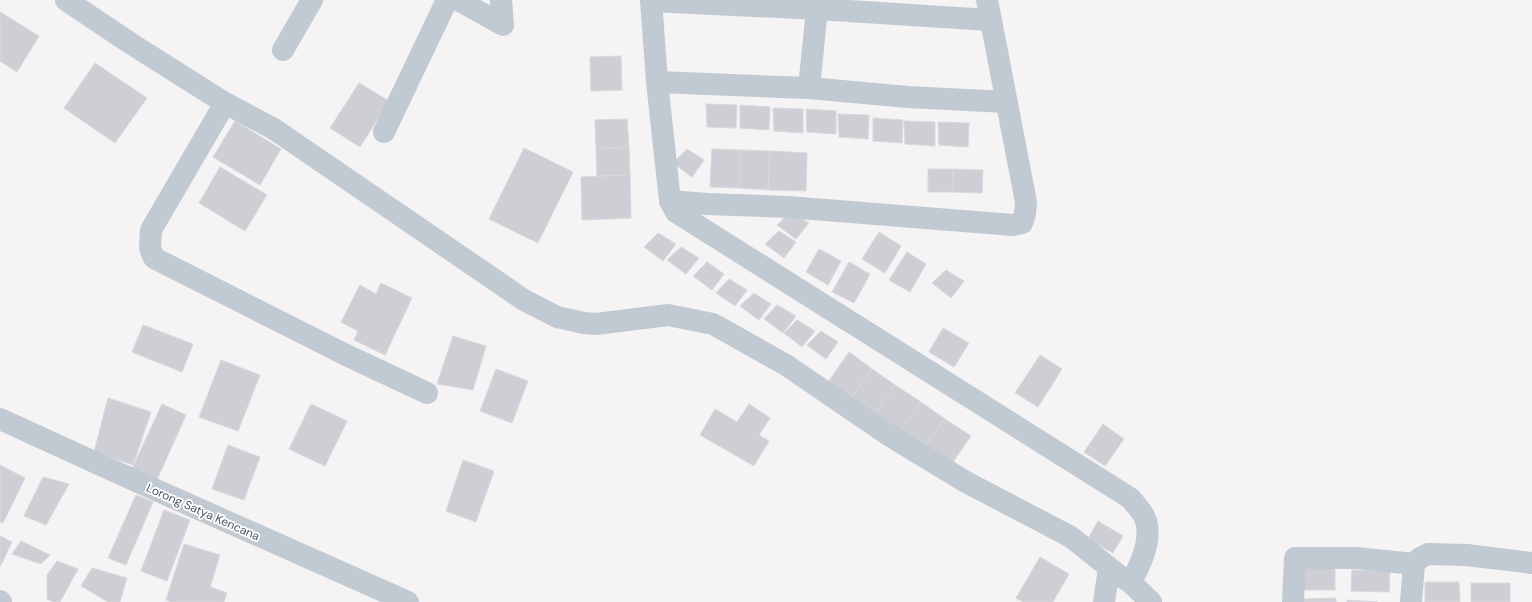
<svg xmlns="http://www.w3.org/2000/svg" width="1532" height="602" font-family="'DM Sans',sans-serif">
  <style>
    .building { fill: #cdcfd5; stroke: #d7d9de }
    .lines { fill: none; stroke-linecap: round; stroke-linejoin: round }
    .minor { stroke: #c1cad2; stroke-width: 22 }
    .labels { text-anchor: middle; stroke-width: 3.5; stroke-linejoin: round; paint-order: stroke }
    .street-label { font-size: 12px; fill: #4a5661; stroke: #fff }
  </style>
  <rect width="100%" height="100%" fill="#f5f3f3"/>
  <g class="building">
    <path d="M0,12L39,36L17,72L0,61Z"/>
    <path d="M621,56L622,90L591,91L590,57Z"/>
    <path d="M95,63L147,98L115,143L64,108Z"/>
    <path d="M359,83L389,101L360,147L330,128Z"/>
    <path d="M706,104L737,105L736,128L707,127Z"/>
    <path d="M740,105L770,107L769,130L740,128Z"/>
    <path d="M773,108L803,109V133L774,131Z"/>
    <path d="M806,109L836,111V134L807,132Z"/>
    <path d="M838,114L869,115L868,139L839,137Z"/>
    <path d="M873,118L903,120L902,143L873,141Z"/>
    <path d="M627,119L629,147L596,149L595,120Z"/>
    <path d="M235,121L281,149L260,185L213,157Z"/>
    <path d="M904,121L935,122V146L905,144Z"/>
    <path d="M938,122L969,123L968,147L939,145Z"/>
    <path d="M629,147L630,175L597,176L596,149Z"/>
    <path d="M524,148L573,172L538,243L489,219Z"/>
    <path d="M687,149L704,160L692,177L673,163Z"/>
    <path d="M712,149L741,150L739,188L710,187Z"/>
    <path d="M741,150L770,151L768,190L739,188Z"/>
    <path d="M770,151L807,153L806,191L768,190Z"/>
    <path d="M220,167L267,195L245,231L199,203Z"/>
    <rect x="928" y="169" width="25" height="23"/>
    <path d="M953,169L983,170L982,193L953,192Z"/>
    <path d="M630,175L631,218L582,220L581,177Z"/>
    <path d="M791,212L809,223L796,239L777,225Z"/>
    <path d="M779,231L796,242L784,258L765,244Z"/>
    <path d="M879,232L901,246L885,273L862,259Z"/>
    <path d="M658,233L676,244L663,261L644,247Z"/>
    <path d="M681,247L699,258L686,274L667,260Z"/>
    <path d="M819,249L841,261L828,285L806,272Z"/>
    <path d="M907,252L926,264L910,292L889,280Z"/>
    <path d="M707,262L724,274L712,290L693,276Z"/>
    <path d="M849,262L870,274L854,303L832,292Z"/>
    <path d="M946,270L964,281L951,298L932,283Z"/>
    <path d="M729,279L747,290L735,306L716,293Z"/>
    <path d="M381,283L412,298L385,355L354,340L358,331L341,322L360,285L376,294Z"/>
    <path d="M754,293L771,304L759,320L740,306Z"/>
    <path d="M777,305L796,316L783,333L764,319Z"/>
    <path d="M797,320L815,331L802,347L784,333Z"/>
    <path d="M143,325L193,344L182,372L132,352Z"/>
    <path d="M943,328L969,343L954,367L929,352Z"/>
    <path d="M821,331L838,342L826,359L807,345Z"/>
    <path d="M453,336L486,346L473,390L437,384Z"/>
    <path d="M849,352L872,369L849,401L826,385Z"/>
    <path d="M1040,355L1062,369L1038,407L1015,393Z"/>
    <path d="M221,360L260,375L238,431L199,417Z"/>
    <path d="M496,369L528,381L512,423L480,411Z"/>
    <path d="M872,369L895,385L872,417L849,401Z"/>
    <path d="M895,385L921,402L898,434L872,417Z"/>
    <path d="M108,398L151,412L133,465L94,452Z"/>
    <path d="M921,402L945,419L922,451L898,434Z"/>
    <path d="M162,404L186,415L155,484L130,473Z"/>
    <path d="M311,404L347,421L325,466L289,449Z"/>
    <path d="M749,404L770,418L759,435L769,441L754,466L700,435L715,409L737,422Z"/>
    <path d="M945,419L971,436L948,469L922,451Z"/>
    <path d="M1103,424L1124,439L1105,466L1084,452Z"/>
    <path d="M228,445L260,457L244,500L212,489Z"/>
    <path d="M463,460L494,471L476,522L446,511Z"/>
    <path d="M0,465L25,478L3,523L0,522Z"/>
    <path d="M43,477L69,484L46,525L24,516Z"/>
    <path d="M136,495L153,502L126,565L108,558Z"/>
    <path d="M164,510L190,520L167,581L141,571Z"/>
    <path d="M1098,521L1123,536L1113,553L1088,539Z"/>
    <path d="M0,536L12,542L0,567Z"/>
    <path d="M21,541L50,555L41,564L12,554Z"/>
    <path d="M184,544L220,555L210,587L227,593L224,602H171L166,600Z"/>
    <path d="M1040,557L1069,574L1053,602H1023L1016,598Z"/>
    <path d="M57,561L78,569L60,602H53L47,599V575Z"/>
    <rect x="1302" y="566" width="33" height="24"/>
    <path d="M92,568L127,578L120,602H108L81,586Z"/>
    <path d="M1352,570L1390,571L1389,592L1351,591Z"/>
    <path d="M1425,582H1459L1460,602H1425Z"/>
    <rect x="1471" y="583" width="39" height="19"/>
    <path d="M1336,598V602H1304V599Z"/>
    <path d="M1347,600L1378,602H1347Z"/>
  </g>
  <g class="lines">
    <g class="minor">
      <path d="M66,0L130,43L225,103L274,129L524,300L557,317L584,323L596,324L668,315L713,324L786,365L887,434L966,482L1071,537L1121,577L1130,582C1141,566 1154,535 1144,516C1141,510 1135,504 1130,498L676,212L670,201L657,82L651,0"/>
      <path d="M458,0L503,25L501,0"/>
      <path d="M651,1L817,9L990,20"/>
      <path d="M283,50L312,0"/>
      <path d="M657,82L809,88L908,97L1006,102"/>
      <path d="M809,88L817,9"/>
      <path d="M225,103L151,230L150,248L154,258L344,354L427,393"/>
      <path d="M384,132L447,0"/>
      <path d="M670,201L707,204L788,207L1013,225L1022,223L1025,214L1026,202L987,0"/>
      <path d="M0,419L138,482L408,602"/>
      <path d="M1130,582L1151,602"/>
      <path d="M0,601L1,602"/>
      <path d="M1104,602L1109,568"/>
      <path d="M1293,602L1295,558H1357L1414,564"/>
      <path d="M1411,602L1414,564L1420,558L1428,554L1467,555L1532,563"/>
    </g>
  </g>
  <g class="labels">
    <g class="street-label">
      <text transform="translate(203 512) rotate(24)" y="4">Lorong Satya Kencana</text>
    </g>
  </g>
</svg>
